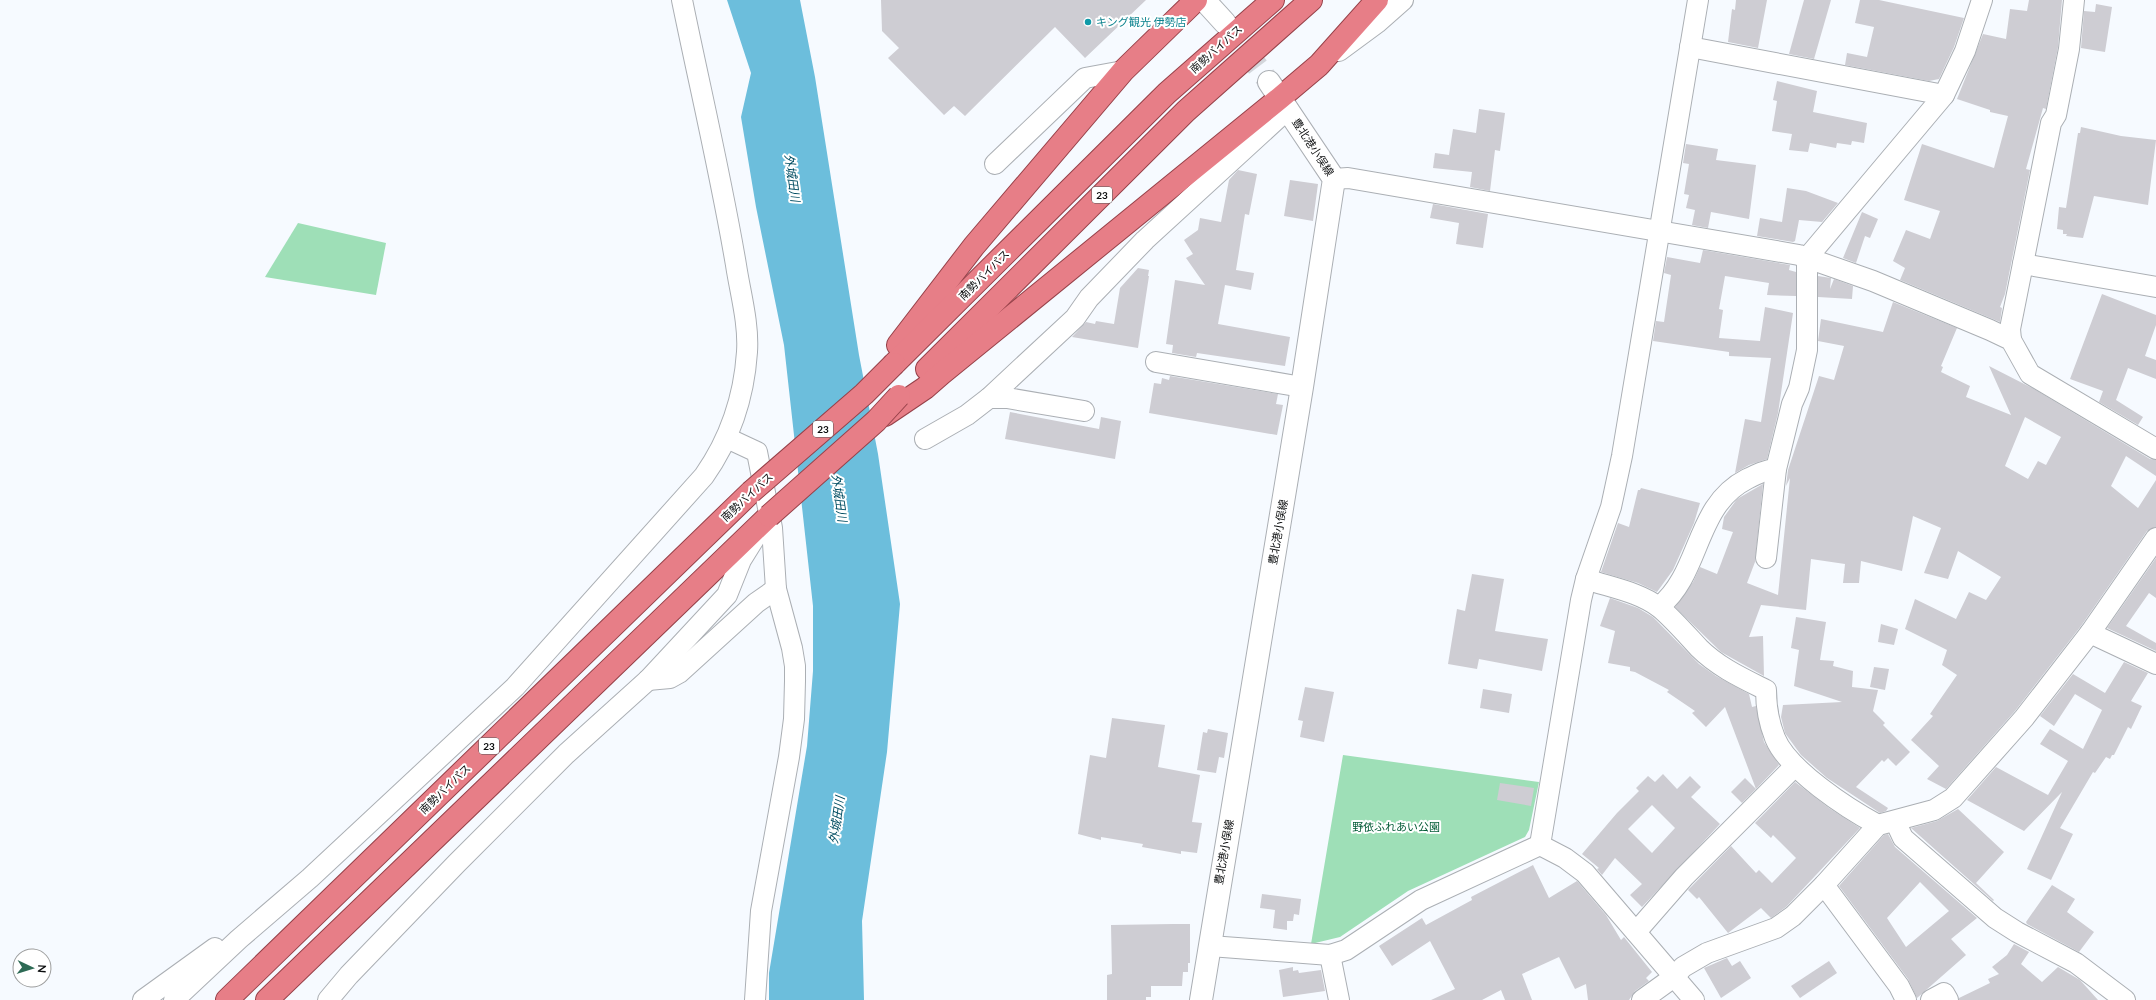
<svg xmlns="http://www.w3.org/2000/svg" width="2156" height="1000" font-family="Lato,'Noto Sans JP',sans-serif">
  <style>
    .green { fill: #9edfb7 }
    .water { fill: #6cbedc }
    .building { fill: #cecdd3; fill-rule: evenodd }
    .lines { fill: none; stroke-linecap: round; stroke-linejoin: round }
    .secondary-tunnel { stroke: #d3d6db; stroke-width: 22; stroke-dasharray: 22 11; stroke-linecap: butt }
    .minor-casing { stroke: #abafb4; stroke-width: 22 }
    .secondary-casing { stroke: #abafb4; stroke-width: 24 }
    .trunk-casing { stroke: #964149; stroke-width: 24 }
    .minor { stroke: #fff; stroke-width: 20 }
    .secondary { stroke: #fff; stroke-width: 22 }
    .trunk { stroke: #e77e87; stroke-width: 22 }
    .trunk-bridge-casing { stroke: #964149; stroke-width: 24; stroke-linecap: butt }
    .trunk-bridge { stroke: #e77e87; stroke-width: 22 }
    .culture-dot { fill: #0f9aa8; stroke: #fff; stroke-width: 1.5 }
    .labels { text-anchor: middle; stroke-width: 4; stroke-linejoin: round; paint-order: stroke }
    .shield { fill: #fff; stroke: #545556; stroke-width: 1 }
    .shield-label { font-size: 10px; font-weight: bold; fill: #0a0c0d }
    .culture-label { font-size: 11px; fill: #0d838f; stroke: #fff; text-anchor: start }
    .street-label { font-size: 11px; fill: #0a0c0d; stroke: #fff }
    .park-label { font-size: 11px; fill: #015934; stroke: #fff }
    .water-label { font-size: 12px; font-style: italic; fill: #024d62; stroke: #fff }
  </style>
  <rect width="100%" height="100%" fill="#f6faff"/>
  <g class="green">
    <path d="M298,223L386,243L376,295L265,277Z"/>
    <path d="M1343,755L1539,782L1529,830L1525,837L1408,891L1340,937L1311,944Z"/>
  </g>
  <path class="water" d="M727,0H800L815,77L859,355L878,454L900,604L887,752L862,921L864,1000H769V973L807,746L813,671V606L784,345L756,207L741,117L751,73Z"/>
  <g class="building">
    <path d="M881,0H1146L1085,58L1055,27L965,116L954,106L944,115L888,58L899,48L882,31Z"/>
    <path d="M1736,0H1767L1758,48L1728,42L1732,9L1735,10Z"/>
    <path d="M1804,0H1831L1814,59L1789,54Z"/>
    <path d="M1860,0H1879L1964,18L1954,47L1939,79L1929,81L1845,65L1847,53L1867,57L1874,27L1855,23Z"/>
    <path d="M2029,0H2062L2058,47L2046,109L2043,108L2026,169L2030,170L2005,294L2000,307L2002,308L2000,322L1900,280L1905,268L1893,261L1906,230L1930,239L1940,211L1904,200L1922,144L1994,168L2008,116L1990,112V110L1957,99L1983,34L2006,39L2010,9L2027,11Z"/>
    <path d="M2096,4L2112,7L2105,52L2081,48L2084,11L2095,12Z"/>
    <path d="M1777,81L1817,91L1813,112L1867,123L1864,143L1852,141L1851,145L1837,143L1836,148L1810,143L1808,152L1789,150L1792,134L1772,131L1777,101L1773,100Z"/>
    <path d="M1479,109L1505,113L1500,151L1495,150L1490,191L1470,187L1472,172L1433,168L1435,153L1449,155L1453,129L1476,133Z"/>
    <path d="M2081,127L2121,136L2156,140L2148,205L2094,196L2083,238L2066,236L2067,234H2063V230L2057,229L2059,207L2066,208L2078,133H2080Z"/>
    <path d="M1686,144L1718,149L1716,160L1756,165L1749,219L1711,212L1708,228L1692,225L1695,210L1686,208L1689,195L1684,194L1689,164L1683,163Z"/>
    <path d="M1238,170L1257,174L1249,215L1245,214L1236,270L1254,273L1251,290L1225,285L1218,324L1290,337L1285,366L1197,353L1196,357L1172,353L1173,345L1166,344L1175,280L1205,285L1186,258L1193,254L1184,240L1198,230L1200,218L1221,222L1229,180Z"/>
    <path d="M1290,180L1318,184L1313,221L1284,216Z"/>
    <path d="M1787,188L1806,191L1838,203L1822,222L1799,220L1795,241L1793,242L1757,236L1760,218L1782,222Z"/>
    <path d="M1433,204L1488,214L1483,248L1456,244L1459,223L1430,218Z"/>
    <path d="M1862,212L1878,219L1870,238L1865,236L1856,263L1843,258Z"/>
    <path d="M1703,250L1790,265L1789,270L1796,272V296L1767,295L1769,283L1725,276L1719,309L1723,310L1719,338L1760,341L1765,307L1793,313L1778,413L1767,459L1749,465L1735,473L1745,419L1761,422L1771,358L1729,356V352L1653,341L1656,321L1664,322L1671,275L1664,273L1667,257L1700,263Z"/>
    <path d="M1138,268L1149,270L1148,276H1149L1138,348L1072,337L1086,322L1095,324L1096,321L1114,324L1120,288Z"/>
    <path d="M1818,276L1831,278L1830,289L1834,279L1853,286L1852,299L1818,297Z"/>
    <path d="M2102,294L2156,315V325L2145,356L2156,360V379L2128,368L2116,400L2143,417L2138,425L2099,402L2103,391L2070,379Z"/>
    <path d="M1893,302L1957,328L1941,366L1943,367L1941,372L1970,386L1966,397L2011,415L1989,366L2034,389L2150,459L2156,460V476L2126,456L2111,486L2138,508L2156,480V527L2147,531L2081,626L2015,711L1946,789L1927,779L1939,766L1911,740L1933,716L1930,714L1957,675L1942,665L1947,650L1905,629L1915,599L1956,619L1969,592L1986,600L2001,577L1958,551L1948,579L1924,573L1941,528L1913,516L1902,571L1861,561L1859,583H1843L1845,564L1811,559L1806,610L1761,605L1749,637L1763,636L1764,676L1721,652L1675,607L1693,582L1700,567L1717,574L1733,532L1722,529L1724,517L1737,499L1763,484L1755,562L1747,583L1778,595L1790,478L1786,486L1788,470L1819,376L1834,380L1844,346L1818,341L1821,319L1883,332ZM2025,417L2061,437L2046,465L2038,461L2028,479L2005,466Z"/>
    <path d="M1170,376L1278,394L1276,404L1283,405L1277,435L1149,413L1154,383L1161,384L1162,378L1169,380Z"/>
    <path d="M1010,412L1099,429L1101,417L1121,421L1115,459L1005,439Z"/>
    <path d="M1641,488L1700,503L1694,523L1673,570L1657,592L1638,583L1601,572L1618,523L1629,527L1638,490H1640Z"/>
    <path d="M2156,558V598L2149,593L2126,626L2156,643V651L2107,628Z"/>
    <path d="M1472,574L1504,579L1495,631L1548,639L1542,671L1479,659L1477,669L1448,664L1457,609L1465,611Z"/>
    <path d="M1610,598L1638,608L1653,617L1699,664L1716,676L1749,694L1752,707L1756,706L1764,742L1779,765L1756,789L1725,707L1706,727L1692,713L1695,711L1667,692L1669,690L1635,672L1630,671V667L1608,663L1615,631L1600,626Z"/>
    <path d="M1796,617L1826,622L1820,660L1834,661L1833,666L1853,671L1852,687L1878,690L1873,711L1885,723L1883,725L1910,752L1896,766L1888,758L1884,762L1882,760L1856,787L1888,808L1886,811L1880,813L1827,778L1801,755L1785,733L1781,717L1783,705L1842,702L1794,686L1799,650L1791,648Z"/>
    <path d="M1881,624L1898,629L1894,645L1878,642Z"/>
    <path d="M2124,662L2148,673L2131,701L2142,706L2131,729L2128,727L2114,755H2112L2110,759L2106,757L2095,773L2093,772L2060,828L2073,834L2051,880L2027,869L2062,792L2024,831L1967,800L1996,767L2048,795L2068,761L2040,744L2050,729L2083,749L2102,710L2075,694L2054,726L2040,716L2073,674L2105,693Z"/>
    <path d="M1874,667L1889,669L1885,690L1870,687Z"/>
    <path d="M1305,687L1334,692L1324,742L1300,737L1303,721L1298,720Z"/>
    <path d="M1483,689L1512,694L1509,713L1480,708Z"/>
    <path d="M1112,718L1165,725L1158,767L1200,775L1192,822L1202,823L1197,853L1181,851V854L1142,847L1143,844L1101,837V840L1078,834L1090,755L1106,758Z"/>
    <path d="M1208,729L1228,733L1224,758L1219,757L1216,773L1197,770L1203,732L1207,733Z"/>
    <path d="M1663,774L1677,789L1690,776L1701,787L1691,797L1720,824L1642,907L1630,895L1642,884L1615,858L1602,875L1597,869L1599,868L1582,854L1617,813L1639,791L1636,788L1648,776L1655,782ZM1652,805L1675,828L1652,853L1628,829Z"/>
    <path d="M1745,778L1756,789L1742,803L1731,792Z"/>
    <path d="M1795,782L1829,808L1860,828L1786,907L1771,918L1761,908L1728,933L1699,897L1697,899L1688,890L1731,846L1756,873L1759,870L1772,883L1796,858L1773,835L1771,838L1755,823Z"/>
    <path d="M1500,783L1534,788L1531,806L1497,800Z"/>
    <path d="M1958,809L2004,852L1976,883L1994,900L1993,901L1911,828L1937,821Z"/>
    <path d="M1888,834L1895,847L1977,918L1951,939L1966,955L1917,998L1908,979L1839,886L1884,835ZM1920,882L1949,911L1906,947L1887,918Z"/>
    <path d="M1533,865L1549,898L1577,881L1606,915L1621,940L1624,937L1652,972L1646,978L1649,981L1635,991L1629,1000H1588L1586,984L1575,989L1559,957L1522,974L1532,1000H1505L1501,990L1482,1000H1431L1455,989L1430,941L1392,966L1379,946L1422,918L1426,925L1472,900L1471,897Z"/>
    <path d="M2052,885L2075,899L2067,912L2094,932L2079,952L2027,924L2026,922Z"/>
    <path d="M1262,894L1301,899L1299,915L1294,914L1293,921H1287V930L1273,928L1275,910L1260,908Z"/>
    <path d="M1173,924H1190V963H1188V972H1183L1182,986H1151V997H1146V1000H1107V975L1112,974L1111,925Z"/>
    <path d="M2014,944L2029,952L2021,964L2042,982L2058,967L2080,980L2098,1000H1959V998L1990,983L1988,979L1999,974L1992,967L2007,955Z"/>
    <path d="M1727,958L1732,966L1740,961L1751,978L1721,998L1704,968Z"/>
    <path d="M1829,961L1837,973L1800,998L1791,986Z"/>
    <path d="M1293,967V971L1298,970L1299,973L1321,970L1325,991L1283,997L1279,970Z"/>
  </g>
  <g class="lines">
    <path class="secondary-tunnel" d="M1225,23L1269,82"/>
    <defs>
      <g id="minor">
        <path d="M1690,47L1944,95"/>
        <path d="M1339,51L1377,23L1403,0"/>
        <path d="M995,164L1085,78L1123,71"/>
        <path d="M1334,179L1348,178L1799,255L1873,281L1990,330L2011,340L2030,374L2156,449"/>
        <path d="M2023,264L2156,287"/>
        <path d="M2011,340L2010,329L2051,123L2056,115L2069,49L2074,0"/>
        <path d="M1156,362L1302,387"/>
        <path d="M989,398H1007L1084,411"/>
        <path d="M727,438L757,452L772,528L776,589L792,648L795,666V681L794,719L789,757L761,911L755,1000"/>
        <path d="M925,439L967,415L989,398L1075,318L1089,298L1145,240L1288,109"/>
        <path d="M1766,558L1776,469L1792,404L1799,388L1807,350V258L1944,95L1965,51L1982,0"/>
        <path d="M1586,579C1609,587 1640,592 1660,608C1674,620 1686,634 1699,648C1718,667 1742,678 1766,690C1766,705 1769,723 1775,738C1788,770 1848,809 1878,825"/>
        <path d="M1659,607C1702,572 1694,506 1747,479C1757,474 1765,470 1776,469"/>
        <path d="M2090,633L2156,664"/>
        <path d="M648,680L670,678L679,673L756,603L776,589"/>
        <path d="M1895,821L1903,838L1995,918L2017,932L2076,963L2125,1000"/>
        <path d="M1540,845L1581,600L1586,579L1611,507L1622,456L1698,0"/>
        <path d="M1540,845L1565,858L1585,873L1694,1000"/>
        <path d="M1824,885L1899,986L1906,1000"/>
        <path d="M1636,932L1684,877L1795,766"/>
        <path d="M1210,946L1330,955L1346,950L1421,900L1540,845"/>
        <path d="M1330,955L1339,1000"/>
        <path d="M143,1000L215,948"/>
        <path d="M174,1000L239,939L310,878L515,687L704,476C730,439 744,397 747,352C749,323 740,292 736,265C721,176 700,88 682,0"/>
        <path d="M328,1000L349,975L457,863L566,754L648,680L727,595L741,560L759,531"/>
        <path d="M1642,1000L1674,977L1683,967L1707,953L1776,928L1793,916L1824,885L1878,825L1934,810L1953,798L2024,718L2090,633L2156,538"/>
        <path d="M1931,1000L1944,993L1948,1000"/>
      </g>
      <g id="secondary">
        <path d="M1204,0L1225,23"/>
        <path d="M1201,1000L1302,387L1334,179L1269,82"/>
      </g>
      <g id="trunk">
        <path d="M898,345L974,246L1123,71L1196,0"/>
        <path d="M894,364L1167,93L1273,0"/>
        <path d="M927,369L1186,111L1311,0"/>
        <path d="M885,415L925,388L941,374L1280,98L1319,65L1377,0"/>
        <path d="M227,1000L751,492"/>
        <path d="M267,1000L769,516"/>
      </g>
    </defs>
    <use href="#minor" class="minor-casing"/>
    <use href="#secondary" class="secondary-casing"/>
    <use href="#trunk" class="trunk-casing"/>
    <use href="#minor" class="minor"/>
    <use href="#secondary" class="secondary"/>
    <use href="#trunk" class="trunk"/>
    <defs>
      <g id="trunk-bridge">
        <path d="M751,492L864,394L894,364"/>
        <path d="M769,516L876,421L899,396"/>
      </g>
    </defs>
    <use href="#trunk-bridge" class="trunk-bridge-casing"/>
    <use href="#trunk-bridge" class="trunk-bridge"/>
  </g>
  <circle class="culture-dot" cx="1088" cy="22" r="4"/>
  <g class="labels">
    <g class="shield">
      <rect x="1092" y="187" width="20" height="16" rx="3"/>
      <rect x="813" y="421" width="20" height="16" rx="3"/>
      <rect x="479" y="738" width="20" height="16" rx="3"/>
    </g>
    <g class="shield-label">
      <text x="1102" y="199">23</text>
      <text x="823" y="433">23</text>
      <text x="489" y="750">23</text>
    </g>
    <g class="culture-label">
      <text x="1096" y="26">キング観光 伊勢店</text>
    </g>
    <g class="street-label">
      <text transform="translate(1216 49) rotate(-42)" y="4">南勢バイパス</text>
      <text transform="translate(1313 147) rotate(57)" y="4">豊北港小俣線</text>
      <text transform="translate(984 275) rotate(-45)" y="4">南勢バイパス</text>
      <text transform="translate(747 497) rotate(-43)" y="4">南勢バイパス</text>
      <text transform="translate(1278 532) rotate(-80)" y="4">豊北港小俣線</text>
      <text transform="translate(445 789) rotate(-44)" y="4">南勢バイパス</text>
      <text transform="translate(1224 852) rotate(-80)" y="4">豊北港小俣線</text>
    </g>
    <g class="park-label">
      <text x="1396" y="831">野依ふれあい公園</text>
    </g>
    <g class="water-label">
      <text transform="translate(792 178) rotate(82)" y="4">外城田川</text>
      <text transform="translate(839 498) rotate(82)" y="4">外城田川</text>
      <text transform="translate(837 820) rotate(-82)" y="4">外城田川</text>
    </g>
  </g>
  <g transform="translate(32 968) rotate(94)"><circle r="19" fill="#ffffff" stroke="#9d9e9e"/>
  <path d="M0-3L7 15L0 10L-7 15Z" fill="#2d6a55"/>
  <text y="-6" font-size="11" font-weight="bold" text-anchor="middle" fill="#0a0c0d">N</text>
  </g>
</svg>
